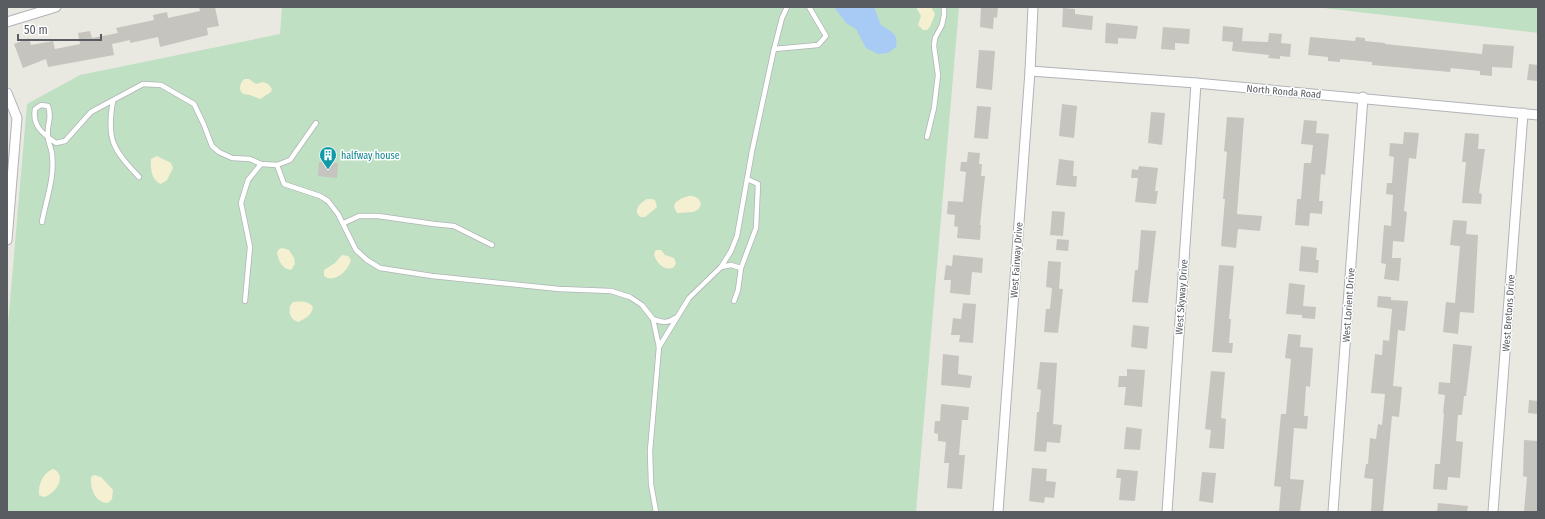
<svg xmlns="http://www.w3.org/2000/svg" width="1545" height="519" font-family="'Fira Sans Condensed',sans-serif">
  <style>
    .green { fill: #bfe0c3 }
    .sand { fill: #f5f0d1 }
    .water { fill: #a7cbf5 }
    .building { fill: #c6c4be }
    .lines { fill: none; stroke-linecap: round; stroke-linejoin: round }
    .service-casing { stroke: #b1b3b7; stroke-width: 6 }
    .minor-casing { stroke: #b1b3b7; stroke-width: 11 }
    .service { stroke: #fff; stroke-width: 4.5 }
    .minor { stroke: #fff; stroke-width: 9 }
    .labels { text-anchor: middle; stroke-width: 3; stroke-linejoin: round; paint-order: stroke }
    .street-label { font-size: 10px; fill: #595c60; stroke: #fff }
    .culture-label { font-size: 10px; fill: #0d838f; stroke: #fff; text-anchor: start }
  </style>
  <rect width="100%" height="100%" fill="#eae9e1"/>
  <g class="green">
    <path d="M282,7H959L916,512H7V336L27,104L80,75L280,34Z"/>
    <path d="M1315,7H1538V33Z"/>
  </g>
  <g class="sand">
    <path d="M916,7H931L935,14L930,27L927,30H923L918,25L921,16Z"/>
    <path d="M244,79H249L256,84L263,82L268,84L272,89L271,92L260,99L250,95L243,94C238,90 240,83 244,79Z"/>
    <path d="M157,156L171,163L173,168L167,180L161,184C152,181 150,169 151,159Z"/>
    <path d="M689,196C695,196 699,197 701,204L699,209L693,212L677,213L674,207C675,200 682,198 689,196Z"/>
    <path d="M647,199H652L655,200L657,207L645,217H640L637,213C636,206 642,202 647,199Z"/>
    <path d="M282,248L289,250L294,258L295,264L291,270C282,269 278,260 277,252L279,249Z"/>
    <path d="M657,250H661L665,255L674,258L676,263L674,267C666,272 657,264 654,255L655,251Z"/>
    <path d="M342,255L348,256L351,260C348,271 334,284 324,276V270L335,263Z"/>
    <path d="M293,302C300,301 309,301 313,307C312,315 305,319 298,322C290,319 289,314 290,306Z"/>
    <path d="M53,469C69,475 54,496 43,497L39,495C38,484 43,473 53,469Z"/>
    <path d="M94,475L101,477L113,490L112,499L108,503C95,503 90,488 91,477Z"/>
  </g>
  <path class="water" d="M834,7H874L881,25C890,31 899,33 896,47L888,53L878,54L866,48L856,29L846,23Z"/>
  <g class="building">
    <path d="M199,7H215L219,26L207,28L208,35L160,47L158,37L130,43V40L112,44L114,55L48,67L46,59L23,68L14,44L29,38L31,45L53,41L55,49L80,44L78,33L90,31L92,38L118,33L116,28L154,20L153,15L167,12L168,18L200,11Z"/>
    <path d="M981,7H998L997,18L994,17L993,29L980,27Z"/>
    <path d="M1063,8L1075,9V14L1093,16L1092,30L1062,27Z"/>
    <path d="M1106,23L1138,26L1136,39L1118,38V44L1105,43Z"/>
    <path d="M1223,26L1243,28L1242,41L1268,42L1269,33L1282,34L1281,43L1291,44L1290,57L1280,56V59L1268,58L1269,55L1232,51L1233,42L1222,41Z"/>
    <path d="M1163,27L1190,29L1189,44L1175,43V50L1161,49Z"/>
    <path d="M1310,37L1355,41L1356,37L1365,38V41L1385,43V44L1482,54L1483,44L1514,46L1512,68L1492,67V76L1480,75V71L1451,68L1450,72L1372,65V62L1340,59V62L1328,61V57L1308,55Z"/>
    <path d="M979,50L995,51L992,90L976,88Z"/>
    <path d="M1529,64L1538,65V81L1527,80Z"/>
    <path d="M1062,104L1077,106L1074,138L1059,136Z"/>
    <path d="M977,106L991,107L988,139L974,138Z"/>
    <path d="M1151,112L1165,113L1162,145L1148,143Z"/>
    <path d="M1227,117L1244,118L1237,214L1262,216L1260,231L1238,229L1236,248L1221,246L1225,199H1223L1227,152L1224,151Z"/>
    <path d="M1304,120L1317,121L1316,133L1329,134L1325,175L1321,174L1319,201H1323L1322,214L1310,213L1309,226L1295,225L1297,199H1301L1304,163H1311L1313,145L1301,144Z"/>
    <path d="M1404,132L1419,133L1416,159L1409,158L1404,211L1407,212L1404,242L1393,241L1392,258H1401L1399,281L1384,279L1386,264L1381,263L1384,225L1391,226L1393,195L1386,194L1387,183H1392L1394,157L1389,156L1390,143L1403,144Z"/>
    <path d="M1465,133L1479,134L1478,149H1485L1479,193L1482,194L1481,204L1462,203L1466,162H1462Z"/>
    <path d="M968,152L980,153L979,164H982L981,176H985L980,225H981L980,240L957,238L958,227L954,226L955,215L947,214L948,201L963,202L966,172L960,171L961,162H967Z"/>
    <path d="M1059,159L1074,161L1073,176H1077L1076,187L1056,185Z"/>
    <path d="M319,162L338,163L337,178L318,176Z"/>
    <path d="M1139,166L1158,168L1155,191H1158L1156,204L1135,202L1138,178H1131L1132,169L1138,170Z"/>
    <path d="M1052,211L1065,212L1063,236L1050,235Z"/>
    <path d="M1453,220L1467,221L1466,234L1478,235L1474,313L1460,312L1458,334L1443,332L1446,302L1455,303L1460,246L1450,245Z"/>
    <path d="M1141,230L1156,231L1148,303L1132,302L1135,270H1138Z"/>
    <path d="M1057,239L1069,240L1068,251L1056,250Z"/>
    <path d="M1301,246L1317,248L1316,260H1319L1318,273L1299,271Z"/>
    <path d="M953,255L983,258L982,273L972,272L970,295L950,293L951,280H944L946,265L952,266Z"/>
    <path d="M1048,261L1061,262L1059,289L1054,288L1063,289L1058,333L1044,332L1046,309H1050L1052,288L1046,287Z"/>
    <path d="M1219,265L1234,266L1229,319H1231L1229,343H1233L1232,353L1212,352Z"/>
    <path d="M1289,283L1305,285L1303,306L1316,307L1315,319L1302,318V315L1286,314Z"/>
    <path d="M1378,296L1391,297V300L1408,301L1405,331L1398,330L1393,386L1402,387L1399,417L1392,416L1383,512H1371L1373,479L1364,478L1366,464H1368L1370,438L1376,439L1378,424L1382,425L1385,394L1371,393L1375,354L1382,355L1383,340L1389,341L1392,309L1377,307Z"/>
    <path d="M963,303L976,304L973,343L959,342L960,335H951L953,318L961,319Z"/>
    <path d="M1133,325L1149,327L1147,349L1131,347Z"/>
    <path d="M1288,334L1301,335L1300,347L1313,348L1310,387L1306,386L1304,416H1308L1307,429L1294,428L1290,479L1304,480L1300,512H1279L1281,487L1274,486L1281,414H1286L1291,359L1285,358Z"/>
    <path d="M1453,344L1472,346L1466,396H1464L1462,415H1458L1456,441L1463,442L1460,478L1448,477L1447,490L1433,489L1435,464H1440L1444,413H1443L1445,395L1438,394L1439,382L1450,383Z"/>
    <path d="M943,354L959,356L958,374L972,376L970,388L941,385Z"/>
    <path d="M1040,362L1057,363L1053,424L1062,425L1060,443L1047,442L1046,452L1034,451L1037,412H1039L1041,390L1037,389Z"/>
    <path d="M1127,369L1145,370L1142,407L1124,405L1126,387H1118L1119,376H1127Z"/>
    <path d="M1211,371L1225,372L1221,418L1226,419L1224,449L1209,448L1211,430L1205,429Z"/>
    <path d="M1529,400L1538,401V414L1528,413Z"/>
    <path d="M941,404L969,407L968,420H962L959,455H965L962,489L947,488L949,463H944L946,442L938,441V434L934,433L935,421H940Z"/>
    <path d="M1126,427L1142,429L1140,450L1124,449Z"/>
    <path d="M1524,440L1538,441V512H1524L1527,477L1523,476Z"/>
    <path d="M1032,468L1047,469L1046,481L1056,482L1054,498L1045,497L1044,503L1029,501Z"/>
    <path d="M1117,469L1138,471L1135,501L1119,500L1121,478H1116Z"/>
    <path d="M1202,472L1216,473L1213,503L1199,501Z"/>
    <path d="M1438,503L1468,506L1467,512H1437Z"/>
  </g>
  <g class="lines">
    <defs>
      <g id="service">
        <path d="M774,49L818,45L826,36L809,7"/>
        <path d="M113,101C106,140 113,149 139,177"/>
        <path d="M927,137L934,108L938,75L934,46L935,38L942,25L944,15V7"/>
        <path d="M277,165L290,160L316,123"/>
        <path d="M42,222C46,200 55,177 52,155C52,149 48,143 48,137C46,124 53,119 48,106L41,105L35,109C32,126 43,134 56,143L65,141L91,112L143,84L161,85L194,104L204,125L212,146L219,152L232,158L250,159L261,164L277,165L284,184L320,196L328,201L338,214L356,250L367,260L380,268L432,276L559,289L611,291L630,297L642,305L653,319L659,347L650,451L651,484L656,512"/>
        <path d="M344,223L359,216H378L434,224L454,226L492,245"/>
        <path d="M721,267L731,265L741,268"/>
        <path d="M245,301L250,247L241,203L248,180L261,164"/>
        <path d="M734,301L738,290L741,268L756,228L758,184L747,179"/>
        <path d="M653,319C662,322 667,324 675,318"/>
        <path d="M659,347L689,298L721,267L731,251L737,236L752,151L774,49L782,18L787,7"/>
      </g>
      <g id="minor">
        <path d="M7,22L56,7"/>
        <path d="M1030,71L1196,83L1538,115"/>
        <path d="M7,93L17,118L7,240"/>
        <path d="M998,512L1030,71L1033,7"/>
        <path d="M1167,512L1196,83"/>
        <path d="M1333,512L1363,97"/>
        <path d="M1493,512L1523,113"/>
      </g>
    </defs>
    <use href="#service" class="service-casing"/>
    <use href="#minor" class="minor-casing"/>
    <use href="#service" class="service"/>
    <use href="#minor" class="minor"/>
  </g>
  <defs>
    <symbol id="building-pin" viewBox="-11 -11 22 30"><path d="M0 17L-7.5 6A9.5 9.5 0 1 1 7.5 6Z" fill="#0f9aa8" stroke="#fff"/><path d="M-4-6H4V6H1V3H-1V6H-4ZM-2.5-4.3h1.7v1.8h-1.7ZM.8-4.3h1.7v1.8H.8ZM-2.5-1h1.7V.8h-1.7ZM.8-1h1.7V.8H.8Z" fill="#fff"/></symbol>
  </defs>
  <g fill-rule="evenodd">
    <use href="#building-pin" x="318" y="145" width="20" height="27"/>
  </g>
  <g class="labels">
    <g class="street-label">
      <text transform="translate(1284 91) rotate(5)" y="4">North Ronda Road</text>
      <text transform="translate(1016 260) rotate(-86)" y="4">West Fairway Drive</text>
      <text transform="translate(1181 297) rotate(-86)" y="4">West Skyway Drive</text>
      <text transform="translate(1348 305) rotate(-86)" y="4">West Lorient Drive</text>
      <text transform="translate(1508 313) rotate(-86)" y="4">West Bretons Drive</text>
    </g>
    <g class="culture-label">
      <text x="341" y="159">halfway house</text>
    </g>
  </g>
  <rect width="1545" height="519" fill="none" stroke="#595c60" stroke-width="16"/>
  <path d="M18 34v6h83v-6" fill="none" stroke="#595c60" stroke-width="2"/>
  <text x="24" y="34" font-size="12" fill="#595c60" stroke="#ffffff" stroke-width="3" paint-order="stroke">50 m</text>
</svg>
